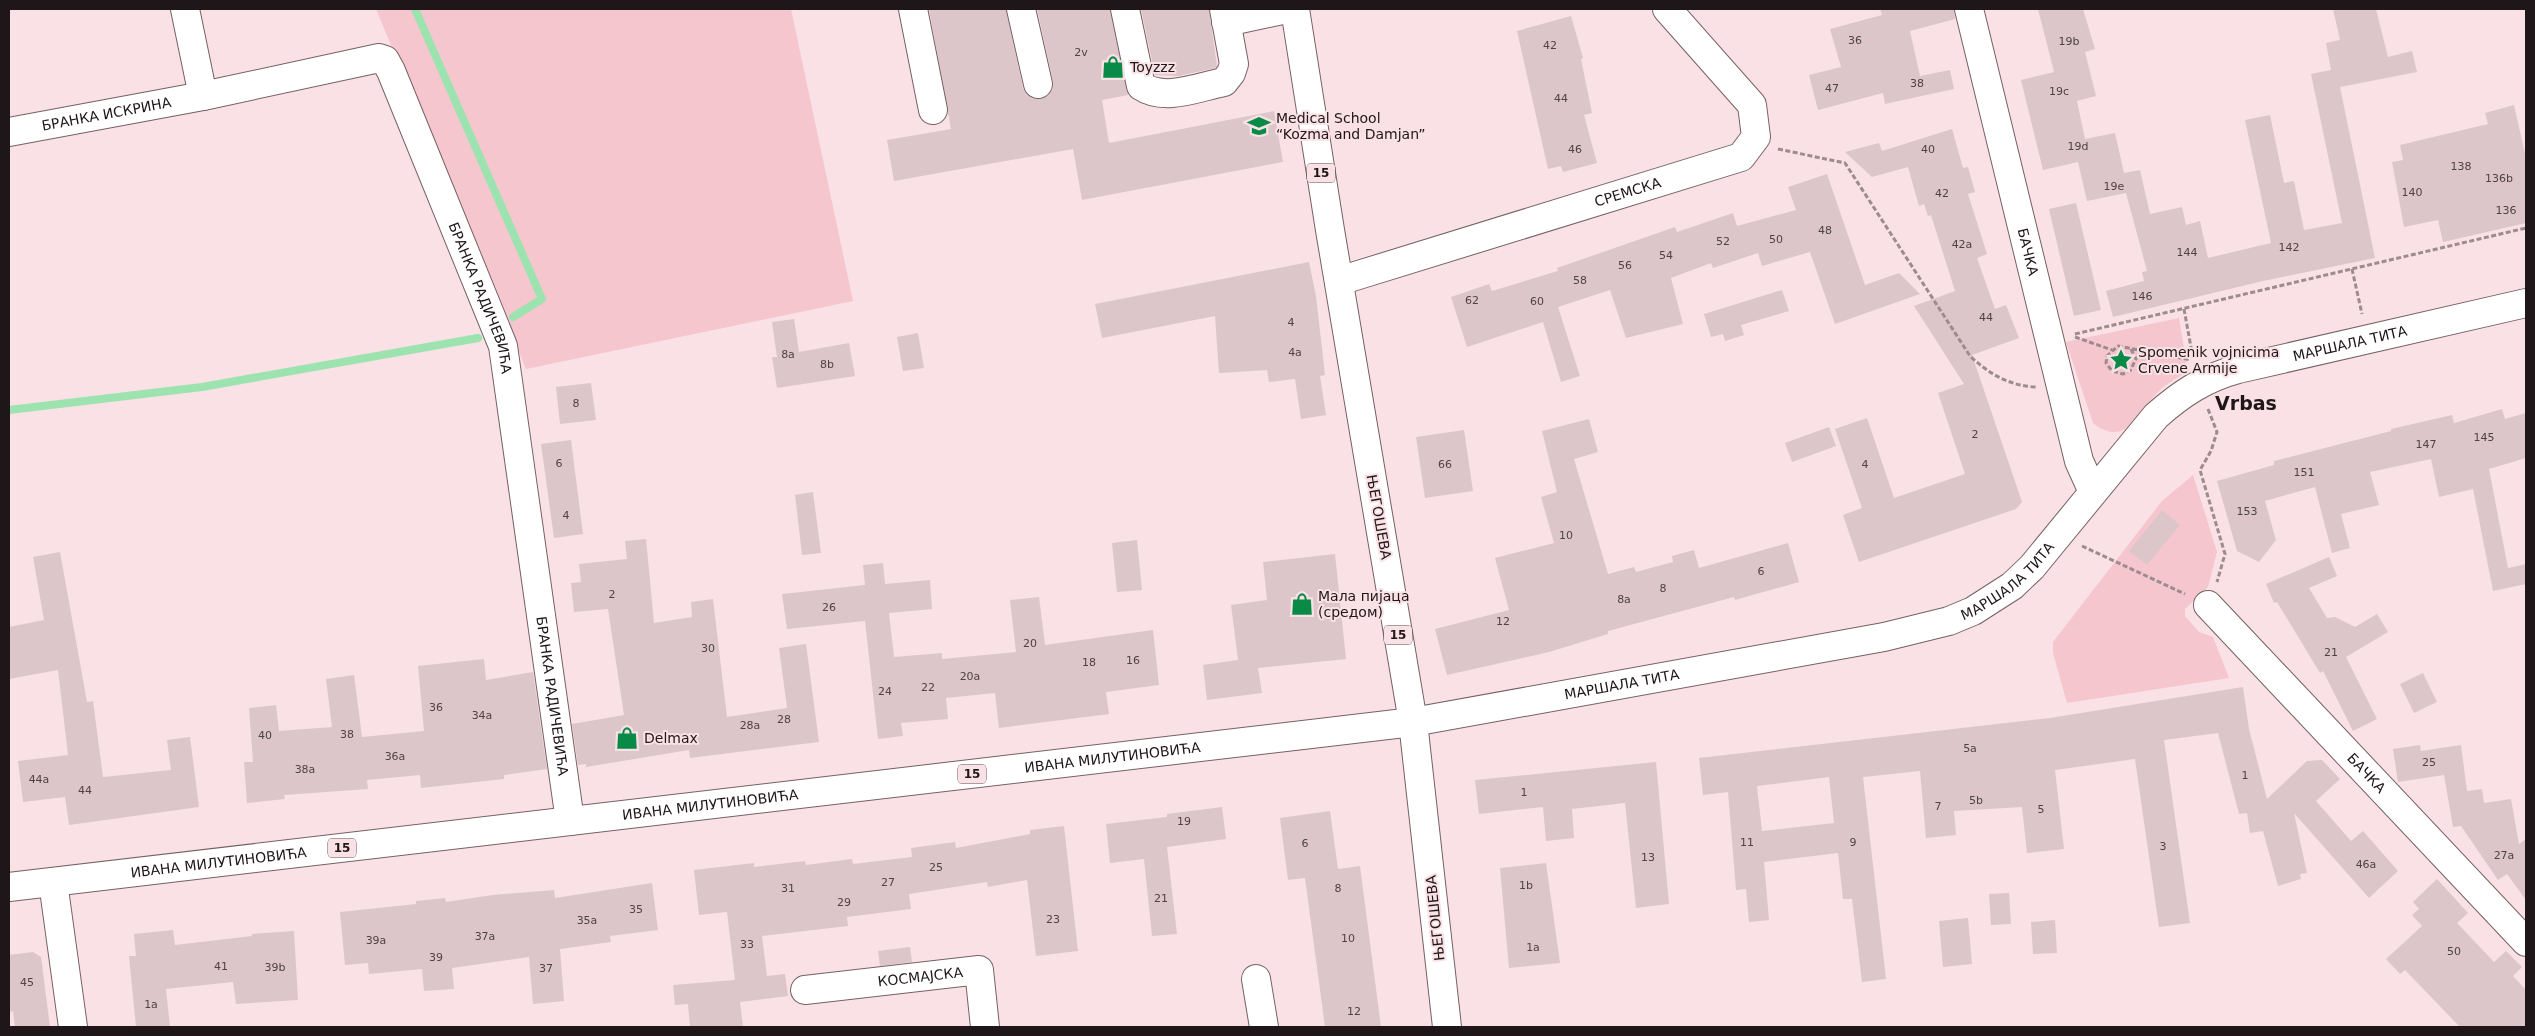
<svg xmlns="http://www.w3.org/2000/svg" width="2535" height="1036" font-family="'DejaVu Sans',sans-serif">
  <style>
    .green { fill: #f5c6ce }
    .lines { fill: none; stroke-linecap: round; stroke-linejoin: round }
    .stream { stroke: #9de3af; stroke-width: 8 }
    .building { fill: #ddc6c9; fill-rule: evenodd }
    .street-casing { stroke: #756164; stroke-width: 30 }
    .secondary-casing { stroke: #756164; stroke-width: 30 }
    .primary-casing { stroke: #756164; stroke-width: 30 }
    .path { stroke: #9d8b8e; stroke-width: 3; stroke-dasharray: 5 2.5; stroke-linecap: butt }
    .street { stroke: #fff; stroke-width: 28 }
    .secondary { stroke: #fff; stroke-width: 28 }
    .primary { stroke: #fff; stroke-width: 28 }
    .labels { text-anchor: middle; stroke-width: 4; stroke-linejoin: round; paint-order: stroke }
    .number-label { font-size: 11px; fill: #4e4244 }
    .shield { fill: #f9e1e5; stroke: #605356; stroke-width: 1 }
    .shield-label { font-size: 12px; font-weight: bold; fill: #1e1618 }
    .poi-label { font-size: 14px; fill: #1e1618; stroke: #f9e1e5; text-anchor: start }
    .street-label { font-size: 14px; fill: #1e1618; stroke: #f9e1e5 }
    .district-label { font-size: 19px; font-weight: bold; fill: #1e1618; stroke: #f9e1e5 }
  </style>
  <rect width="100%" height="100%" fill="#f9e1e5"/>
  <g class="green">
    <path d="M376,9H791L853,301L526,369Z"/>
    <path d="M2179,318L2188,371C2179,377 2167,383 2159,391C2139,410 2127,450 2093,423L2066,342Z"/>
    <path d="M2193,475L2217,552L2208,587L2185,609V616L2199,632L2213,637L2229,678L2067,703L2053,653V642L2162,501Z"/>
  </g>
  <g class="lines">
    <g class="stream">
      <path d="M415,9L542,299L513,317"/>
      <path d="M9,410L202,387L478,338"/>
    </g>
  </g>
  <g class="building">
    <path d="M929,9H1006L1023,88L1026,94L1033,99H1041L1049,95L1053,88V81L1037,9H1110L1128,95L1102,100L1109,143L1274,111L1283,162L1082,200L1073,149L894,181L887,140L951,129Z"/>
    <path d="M1141,9H1209L1217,66L1215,68L1179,76L1155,75Z"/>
    <path d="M1880,9H1954L1955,19L1910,31L1920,76L1950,70L1954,89L1885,104L1883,93L1818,110L1809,75L1841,67L1830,29L1882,15Z"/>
    <path d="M2038,9H2083L2095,49L2085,52L2096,96L2077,101L2085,139L2115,133L2124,173L2140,170L2150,214L2182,207L2186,225L2200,221L2208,258L2271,243L2245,120L2270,115L2284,183L2294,181L2304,230L2342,223L2311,74L2331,70L2326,43L2340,40L2333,9H2376L2388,57L2412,51L2417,72L2340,87L2375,258L2263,281L2113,317L2106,291L2144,281L2142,272L2147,271L2126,193L2087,201L2078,162L2043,170L2021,80L2054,72Z"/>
    <path d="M1571,16L1583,58L1581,59L1592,113L1584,115L1597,163L1563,172L1561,166L1548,169L1517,31Z"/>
    <path d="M2514,105L2526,158V223L2443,242L2438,220L2404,227L2392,162L2403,160L2400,145L2488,124L2485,113Z"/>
    <path d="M1952,129L1963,168L1968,167L1975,192L1968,194L1987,254L1977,258L1995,309L2006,305L2019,338L1972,355L2022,502L2016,509L1859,562L1843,515L1862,508L1835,429L1867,418L1894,498L1965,474L1938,393L1964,384L1914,306L1955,291L1931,215L1928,216L1924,204L1919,206L1908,167L1872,177L1845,152L1879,143L1882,151Z"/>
    <path d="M1827,174L1865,285L1899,273L1920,294L1835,324L1810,252L1762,266L1758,253L1713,268L1711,263L1671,278L1683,324L1626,338L1610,290L1558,307L1580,376L1561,382L1543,322L1467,347L1451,297L1489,284L1492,291L1558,271L1557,268L1675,227L1677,232L1733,213L1737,226L1796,210L1788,187Z"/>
    <path d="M2076,203L2101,310L2074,316L2049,209Z"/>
    <path d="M1309,262L1316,296L1325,375L1320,376L1326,415L1301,419L1295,379L1269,382L1267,370L1219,373L1215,316L1102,338L1095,304Z"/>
    <path d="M1782,290L1789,311L1741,325L1744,335L1725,341L1723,334L1711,337L1704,314Z"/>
    <path d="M794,319L799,352L849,343L855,376L777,388L772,357H777L772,322Z"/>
    <path d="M918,333L924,368L903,371L897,337Z"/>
    <path d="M591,383L596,420L560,424L556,387Z"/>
    <path d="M2502,409L2505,419L2526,413V458L2489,469L2508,568L2526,564V584L2493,591L2473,489L2439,497L2431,459L2370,472L2379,505L2341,514L2350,548L2332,553L2315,487L2265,501L2276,540L2259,562L2237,551L2217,481L2274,465V461L2391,431V429L2452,415L2454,423Z"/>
    <path d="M1589,419L1598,452L1574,459L1608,574L1634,567L1636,572L1673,562L1672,556L1694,550L1699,568L1788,543L1799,582L1735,600L1734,597L1608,631V634L1549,652L1447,675L1435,629L1509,610L1495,558L1554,543L1541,497L1557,492L1542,431Z"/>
    <path d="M1829,427L1836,446L1792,462L1785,443Z"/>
    <path d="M1464,430L1473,491L1425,498L1416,437Z"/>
    <path d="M571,440L583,534L554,538L541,444Z"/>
    <path d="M813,492L821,553L802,555L795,495Z"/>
    <path d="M2162,510L2180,525L2147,565L2129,551Z"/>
    <path d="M646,539L654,623L692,617L691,602L713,599L727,717L787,708L779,648L806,644L819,742L690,758L689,750L586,767V764L578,765L572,724L624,715L608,609L574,612L571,583L581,582L579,564L627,559L625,541Z"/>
    <path d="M1137,540L1142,590L1117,592L1112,543Z"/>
    <path d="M60,552L87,702L93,701L103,777L171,770L167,740L190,737L199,807L69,825L65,797L23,802L18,761L68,755L58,670L9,679V627L44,620L33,557Z"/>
    <path d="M1335,554L1346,659L1258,668L1262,693L1207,700L1203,665L1238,660L1231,605L1267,600L1263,562Z"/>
    <path d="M2329,557L2337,576L2309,588L2327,618L2335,617L2355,627L2377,614L2388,632L2346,657L2377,719L2353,731L2323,671L2320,673L2277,602L2274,603L2266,584Z"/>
    <path d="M883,563L885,584L930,580L932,609L889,613L894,657L942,653V659L1016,652L1010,600L1039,597L1045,645L1153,630L1159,685L1106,692L1109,714L999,728L995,693L946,698L948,719L901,723L903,736L878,739L865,621L787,629L782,594L865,585L863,565Z"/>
    <path d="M484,659L486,680L533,672L547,769L504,775V779L421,788L420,775L367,780L368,789L284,795L285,799L247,803L244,762H253L249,708L276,705L279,731L332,727L326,679L354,675L362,737L424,731L418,666Z"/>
    <path d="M2423,673L2437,702L2414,713L2400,684Z"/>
    <path d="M2243,687L2249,729L2267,799L2307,761L2322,760L2340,779L2316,801L2351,841L2363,831L2398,871L2369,898L2294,813L2307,873L2300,874L2301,879L2278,886L2263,831L2250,833L2247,813L2239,814L2218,733L2164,740L2190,923L2159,927L2135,759L2055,770L2064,849L2027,853L2022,807L1954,811L1956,835L1926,838L1920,771L1863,777L1886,979L1862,982L1852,899H1843L1838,853L1764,862L1769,920L1749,922L1746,889L1736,890L1728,792L1703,795L1699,758L2050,718ZM1829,777L1834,823L1762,831L1757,786Z"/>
    <path d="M2420,745L2421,751L2461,745L2467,791L2482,789L2484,803L2511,799L2519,844L2526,839V900L2507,874L2498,880L2461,826L2453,827L2444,775L2398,782L2393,749Z"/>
    <path d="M1656,762L1669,904L1636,908L1625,803L1572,809L1574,838L1546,841L1543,807L1479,814L1475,780Z"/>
    <path d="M1222,807L1226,839L1167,847L1177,934L1152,936L1144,859L1110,863L1106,824L1167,817V814Z"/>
    <path d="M1330,811L1338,869L1360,866L1381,1027H1325L1305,878L1288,880L1280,818Z"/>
    <path d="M1064,826L1078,951L1036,956L1027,880L988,887L987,882L909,894L911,909L847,917L848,926L762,936L767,976L785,974L788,996L740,1002L743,1027H690L688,1004L675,1005L673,985L735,980L727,912L699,915L694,870L754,863V867L805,861L806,865L852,859L853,864L912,857L911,848L955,842L956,848L1030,834V830Z"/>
    <path d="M1546,863L1560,963L1509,968L1500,868Z"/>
    <path d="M2437,879L2468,913L2457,923L2494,962L2506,951L2522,967L2513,976L2526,990V1027H2460L2405,970L2400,974L2386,959L2422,926L2412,915L2419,909L2413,902Z"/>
    <path d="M652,883L658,930L610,936L611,942L560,949L564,1001L533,1004L529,957L452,968L454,989L424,991L422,969L369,974L368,963L345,965L340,912L416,904V901L445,898L446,902L493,895L554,890L555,898Z"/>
    <path d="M2009,893L2011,924L1991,925L1989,894Z"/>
    <path d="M1968,918L1972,964L1943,967L1939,921Z"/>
    <path d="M2055,920L2057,953L2033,954L2031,922Z"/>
    <path d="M173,930L175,945L252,936V934L294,931L298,1000L236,1004L233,982L166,989L170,1027H136L129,956H136L134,934Z"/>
    <path d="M910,947L912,962L880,966L878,951Z"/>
    <path d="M33,952L41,957L50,1027H15L13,1011L9,1012V955Z"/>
  </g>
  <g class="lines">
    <defs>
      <g id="street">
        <path id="s1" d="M185,9L203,96L379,58L385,60L391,71L503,346L570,821"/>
        <path d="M913,9L933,110"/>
        <path d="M1021,9L1038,84"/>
        <path d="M1125,9L1141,86C1165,102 1198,87 1224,82L1231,73L1234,64L1224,9"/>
        <path id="s2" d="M1969,9L2079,461L2093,492"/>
        <path d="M1226,22L1287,9"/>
        <path id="s3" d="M9,132L203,96"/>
        <path id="s4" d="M1339,281L1741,157L1756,137L1752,105L1667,9"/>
        <path id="s5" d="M2208,605L2526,942"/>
        <path d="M53,882L73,1027"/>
        <path d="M1256,979L1264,1027"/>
        <path id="s6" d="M805,990L979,970L985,1027"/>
      </g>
      <g id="secondary">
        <path id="s7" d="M1447,1027L1413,722L1884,637L1949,621L1973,611L2012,586L2032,567L2156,416C2182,393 2205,378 2238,369L2526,303"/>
      </g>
      <g id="primary">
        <path id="s8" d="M9,887L1413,722L1330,230L1295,9"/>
      </g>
    </defs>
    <use href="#street" class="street-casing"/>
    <use href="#secondary" class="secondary-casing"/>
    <use href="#primary" class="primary-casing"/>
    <g class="path">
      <path d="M1778,149L1845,163L1970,356C1989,374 2010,386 2036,387"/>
      <path d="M2352,269L2362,314"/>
      <path d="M2184,309L2193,358"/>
      <path d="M2075,334L2526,228"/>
      <path d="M2075,337L2112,350"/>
      <path d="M2131,349L2136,359L2130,371L2123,374L2112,371L2106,363L2107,356L2118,346L2191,360"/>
      <path d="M2208,409L2217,432L2211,451L2200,470L2225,554L2217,582"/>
      <path d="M2082,546L2185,594"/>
    </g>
    <use href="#street" class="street"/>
    <use href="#secondary" class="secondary"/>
    <use href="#primary" class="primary"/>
  </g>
  <defs>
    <symbol id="shop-bare" viewBox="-9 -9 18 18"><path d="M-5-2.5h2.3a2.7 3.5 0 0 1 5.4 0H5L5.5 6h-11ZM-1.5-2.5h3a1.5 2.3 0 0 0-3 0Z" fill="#098a46" stroke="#f9e1e5" stroke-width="2.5" paint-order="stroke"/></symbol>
    <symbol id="school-bare" viewBox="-9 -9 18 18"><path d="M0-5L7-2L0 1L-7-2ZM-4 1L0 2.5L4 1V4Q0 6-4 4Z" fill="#098a46" stroke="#f9e1e5" stroke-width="2.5" paint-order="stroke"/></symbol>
    <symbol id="sight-bare" viewBox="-9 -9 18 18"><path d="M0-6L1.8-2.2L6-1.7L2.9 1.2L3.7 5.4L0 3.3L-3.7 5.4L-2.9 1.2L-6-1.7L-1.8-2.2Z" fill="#098a46" stroke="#f9e1e5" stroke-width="2.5" paint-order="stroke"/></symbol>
  </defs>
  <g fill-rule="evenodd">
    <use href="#shop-bare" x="1097" y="51" width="32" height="32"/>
    <use href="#school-bare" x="1243" y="110" width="32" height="32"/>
    <use href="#sight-bare" x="2105" y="344" width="32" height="32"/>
    <use href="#shop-bare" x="1286" y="588" width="32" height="32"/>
    <use href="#shop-bare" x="611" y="722" width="32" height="32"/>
  </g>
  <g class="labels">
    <g class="number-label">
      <text x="1855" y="44">36</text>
      <text x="2069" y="45">19b</text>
      <text x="1550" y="49">42</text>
      <text x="1081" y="56">2v</text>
      <text x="1917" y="87">38</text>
      <text x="1832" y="92">47</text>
      <text x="2059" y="95">19c</text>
      <text x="1561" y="102">44</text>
      <text x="2078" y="150">19d</text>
      <text x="1575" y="153">46</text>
      <text x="1928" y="153">40</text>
      <text x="2461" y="170">138</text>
      <text x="2499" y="182">136b</text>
      <text x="2114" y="190">19e</text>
      <text x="2412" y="196">140</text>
      <text x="1942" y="197">42</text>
      <text x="2506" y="214">136</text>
      <text x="1825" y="234">48</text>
      <text x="1776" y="243">50</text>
      <text x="1723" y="245">52</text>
      <text x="1962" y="248">42a</text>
      <text x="2289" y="251">142</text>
      <text x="2187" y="256">144</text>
      <text x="1666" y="259">54</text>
      <text x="1625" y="269">56</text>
      <text x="1580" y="284">58</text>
      <text x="2142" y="300">146</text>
      <text x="1472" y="304">62</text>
      <text x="1537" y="305">60</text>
      <text x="1986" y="321">44</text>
      <text x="1291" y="326">4</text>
      <text x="1295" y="356">4a</text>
      <text x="788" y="358">8a</text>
      <text x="827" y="368">8b</text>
      <text x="576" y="407">8</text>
      <text x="1975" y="438">2</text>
      <text x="2484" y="441">145</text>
      <text x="2426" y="448">147</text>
      <text x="559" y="467">6</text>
      <text x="1445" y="468">66</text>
      <text x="1865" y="468">4</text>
      <text x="2304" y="476">151</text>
      <text x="2247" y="515">153</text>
      <text x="566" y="519">4</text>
      <text x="1566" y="539">10</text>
      <text x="1761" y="575">6</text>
      <text x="1663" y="592">8</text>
      <text x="612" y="598">2</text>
      <text x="1624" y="603">8a</text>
      <text x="829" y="611">26</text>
      <text x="1503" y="625">12</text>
      <text x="1030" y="647">20</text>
      <text x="708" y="652">30</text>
      <text x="2331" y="656">21</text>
      <text x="1133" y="664">16</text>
      <text x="1089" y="666">18</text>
      <text x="970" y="680">20a</text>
      <text x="928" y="691">22</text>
      <text x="885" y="695">24</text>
      <text x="436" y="711">36</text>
      <text x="482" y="719">34a</text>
      <text x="784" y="723">28</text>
      <text x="750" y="729">28a</text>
      <text x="347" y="738">38</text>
      <text x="265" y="739">40</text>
      <text x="1970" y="752">5a</text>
      <text x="395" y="760">36a</text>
      <text x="2429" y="766">25</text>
      <text x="305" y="773">38a</text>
      <text x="2245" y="779">1</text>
      <text x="39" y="783">44a</text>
      <text x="85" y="794">44</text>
      <text x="1524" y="796">1</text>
      <text x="1976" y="804">5b</text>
      <text x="1938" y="810">7</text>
      <text x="2041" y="813">5</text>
      <text x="1184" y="825">19</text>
      <text x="1747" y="846">11</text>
      <text x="1853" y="846">9</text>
      <text x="1305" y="847">6</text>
      <text x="2163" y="850">3</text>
      <text x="2504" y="859">27a</text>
      <text x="1648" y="861">13</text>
      <text x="2366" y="868">46a</text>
      <text x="936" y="871">25</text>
      <text x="888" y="886">27</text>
      <text x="1526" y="889">1b</text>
      <text x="788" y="892">31</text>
      <text x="1338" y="892">8</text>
      <text x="1161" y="902">21</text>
      <text x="844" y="906">29</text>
      <text x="636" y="913">35</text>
      <text x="1053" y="923">23</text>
      <text x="587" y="924">35a</text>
      <text x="485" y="940">37a</text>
      <text x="1348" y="942">10</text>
      <text x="376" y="944">39a</text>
      <text x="747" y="948">33</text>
      <text x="1533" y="951">1a</text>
      <text x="2454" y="955">50</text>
      <text x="436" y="961">39</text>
      <text x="221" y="970">41</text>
      <text x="275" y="971">39b</text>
      <text x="546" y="972">37</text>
      <text x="27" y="986">45</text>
      <text x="151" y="1008">1a</text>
      <text x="1354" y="1015">12</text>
    </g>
    <g class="shield">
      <rect x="1307" y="163.5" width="28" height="19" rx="4"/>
      <rect x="1384" y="625.5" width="28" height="19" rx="4"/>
      <rect x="958" y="764.5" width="28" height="19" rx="4"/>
      <rect x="328" y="838.5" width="28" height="19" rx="4"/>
    </g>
    <g class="shield-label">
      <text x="1321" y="177">15</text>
      <text x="1398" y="639">15</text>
      <text x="972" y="778">15</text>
      <text x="342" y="852">15</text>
    </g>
    <g class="poi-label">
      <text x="1130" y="72">Toyzzz</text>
      <text x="1276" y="123">Medical School<tspan x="1276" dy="16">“Kozma and Damjan”</tspan></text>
      <text x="2138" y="357">Spomenik vojnicima<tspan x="2138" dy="16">Crvene Armije</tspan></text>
      <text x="1318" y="601">Мала пијаца<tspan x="1318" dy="16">(средом)</tspan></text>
      <text x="644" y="743">Delmax</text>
    </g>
    <g class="street-label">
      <text dy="5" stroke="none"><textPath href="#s3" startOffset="99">БРАНКА ИСКРИНА</textPath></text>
      <text dy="5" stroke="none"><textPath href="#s4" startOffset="302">СРЕМСКА</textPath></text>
      <text dy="5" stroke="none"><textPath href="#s2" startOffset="250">БАЧКА</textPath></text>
      <text dy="5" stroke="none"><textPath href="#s1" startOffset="532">БРАНКА РАДИЧЕВИЋА</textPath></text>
      <text dy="5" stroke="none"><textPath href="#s7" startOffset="1358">МАРШАЛА ТИТА</textPath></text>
      <text transform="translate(1379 517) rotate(80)" y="5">ЊЕГОШЕВА</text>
      <text dy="5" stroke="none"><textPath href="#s7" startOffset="924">МАРШАЛА ТИТА</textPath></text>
      <text dy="5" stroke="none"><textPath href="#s7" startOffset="519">МАРШАЛА ТИТА</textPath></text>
      <text dy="5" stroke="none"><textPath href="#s1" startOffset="938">БРАНКА РАДИЧЕВИЋА</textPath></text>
      <text dy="5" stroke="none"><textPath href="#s8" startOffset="1111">ИВАНА МИЛУТИНОВИЋА</textPath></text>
      <text dy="5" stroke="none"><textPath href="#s5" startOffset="231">БАЧКА</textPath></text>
      <text dy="5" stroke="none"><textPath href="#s8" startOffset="706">ИВАНА МИЛУТИНОВИЋА</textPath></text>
      <text dy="5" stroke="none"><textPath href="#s8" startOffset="211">ИВАНА МИЛУТИНОВИЋА</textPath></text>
      <text transform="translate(1435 918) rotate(-96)" y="5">ЊЕГОШЕВА</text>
      <text dy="5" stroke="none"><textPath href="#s6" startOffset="116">КОСМАЈСКА</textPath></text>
    </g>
    <g class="district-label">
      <text x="2246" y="410">Vrbas</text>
    </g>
  </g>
  <rect width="2535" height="1036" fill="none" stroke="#1e1618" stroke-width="20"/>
</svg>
